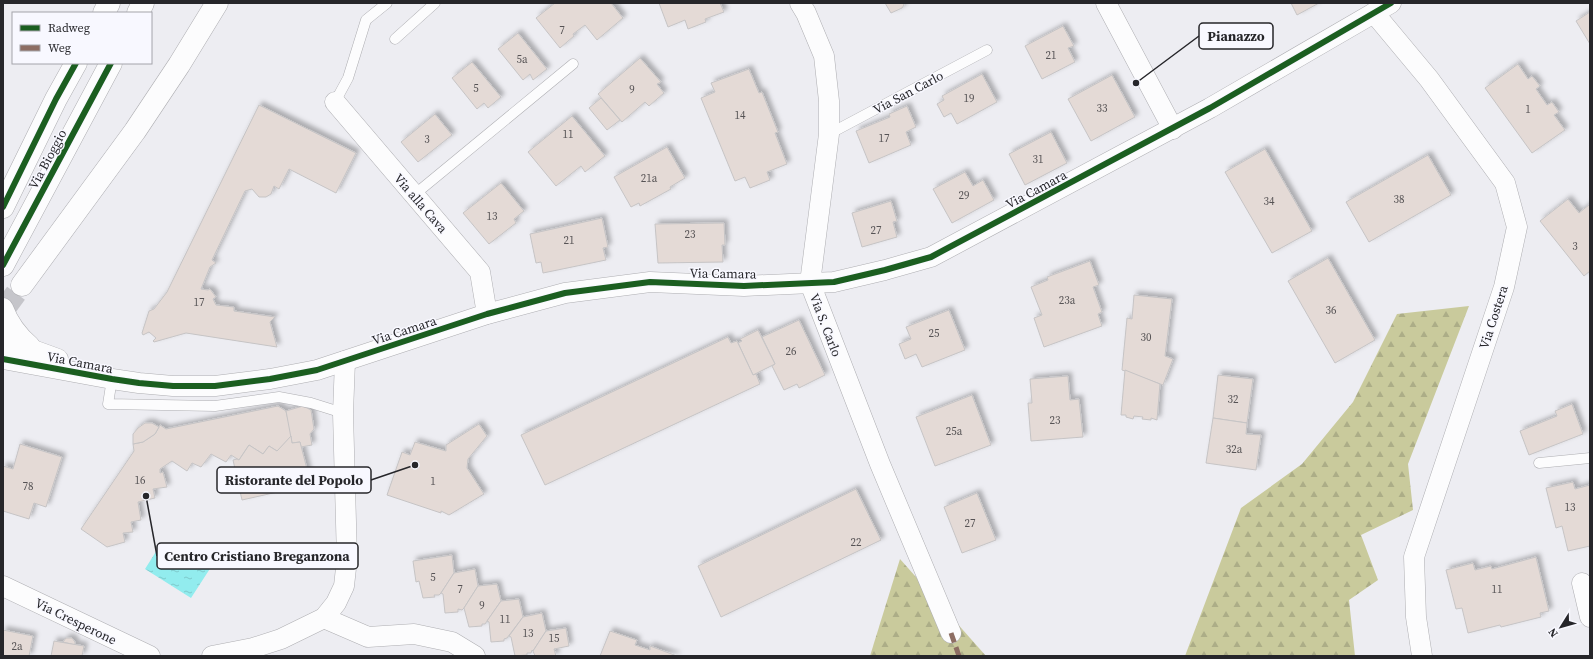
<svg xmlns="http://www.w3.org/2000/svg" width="1593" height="659" font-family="'Source Serif 4',serif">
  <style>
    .forest { fill: url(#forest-firs) }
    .water { fill: url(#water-ripples) }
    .building { fill: #e4dad6; stroke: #c6c4c5; filter: url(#shadow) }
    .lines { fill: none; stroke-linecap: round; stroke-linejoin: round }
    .highway-tunnel { stroke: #c5c5ca; stroke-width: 22; stroke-dasharray: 22 11; stroke-linecap: butt }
    .lane-casing { stroke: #aeaeb2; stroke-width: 11 }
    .street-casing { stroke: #aeaeb2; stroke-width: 21 }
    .secondary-casing { stroke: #aeaeb2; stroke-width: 23 }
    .highway-casing { stroke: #aeaeb2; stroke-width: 23 }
    .lane { stroke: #fcfcfd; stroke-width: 10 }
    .street { stroke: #fcfcfd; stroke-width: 20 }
    .secondary { stroke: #fcfcfd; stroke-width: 22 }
    .highway { stroke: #fcfcfd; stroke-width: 22 }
    .quiet { stroke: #8d6e63; stroke-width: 5; stroke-dasharray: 10 5; stroke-linecap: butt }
    .cycleway-casing { stroke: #f8f8ff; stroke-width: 8 }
    .cycleway { stroke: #1b5e20; stroke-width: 6 }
    .labels { text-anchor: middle; stroke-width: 3; stroke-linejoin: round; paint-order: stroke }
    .number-label { font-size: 11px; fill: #565355 }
    .street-label { font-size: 13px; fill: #26262a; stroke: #f8f8ff }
    .leader { fill: none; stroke: #26262a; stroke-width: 1.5 }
    .callout-dot { fill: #26262a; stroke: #f8f8ff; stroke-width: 1.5 }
    .callout { fill: #f8f8ff; stroke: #26262a; stroke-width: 1.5 }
    .callout-label { font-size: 14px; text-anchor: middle; font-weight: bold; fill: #26262a }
  </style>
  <defs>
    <pattern id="forest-firs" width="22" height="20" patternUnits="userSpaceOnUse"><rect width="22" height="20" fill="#c9ca9c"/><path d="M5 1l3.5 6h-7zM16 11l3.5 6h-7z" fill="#acad87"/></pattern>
    <pattern id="water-ripples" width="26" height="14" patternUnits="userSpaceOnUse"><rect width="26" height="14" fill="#92ecee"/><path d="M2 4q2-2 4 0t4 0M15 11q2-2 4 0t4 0" fill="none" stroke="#7ecacc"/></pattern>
    <filter id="shadow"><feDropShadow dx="3.5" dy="-3.5" stdDeviation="2" flood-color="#0004"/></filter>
  </defs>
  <rect width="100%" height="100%" fill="#ededf2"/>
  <g class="forest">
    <path d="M1469,306L1408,464L1413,510L1361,535L1378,580L1349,600L1355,656H1185L1241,508L1302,464L1353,402L1397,314Z"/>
    <path d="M900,559L986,656H870Z"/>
  </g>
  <path class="water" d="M157,550L186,569L196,553L213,564L191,598L145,569Z"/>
  <g class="building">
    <path d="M555,3H611L623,18L597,40L585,25L573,34L574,36L560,48L536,18Z"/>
    <path d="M659,3H720L724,12L705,19L706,22L688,29L685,20L668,27Z"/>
    <path d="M885,3H903L904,5L902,8L891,13Z"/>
    <path d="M1291,3H1319L1297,15Z"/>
    <path d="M1590,12V44L1576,21Z"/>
    <path d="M1063,26L1074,46L1068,48L1075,62L1042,79L1025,46Z"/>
    <path d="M518,33L547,69L533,80L530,74L523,80L498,49Z"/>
    <path d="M640,58L661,82L657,84L664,93L649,106L645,102L622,122L598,94Z"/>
    <path d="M472,62L501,97L488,108L484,103L477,109L452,78Z"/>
    <path d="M1518,64L1528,79L1532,76L1540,86L1536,89L1547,105L1552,102L1559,112L1554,115L1565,130L1532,153L1485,88Z"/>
    <path d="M749,69L759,93L762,92L778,132L775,133L787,164L767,172L770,180L750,188L745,177L735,181L701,98L715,92L711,83Z"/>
    <path d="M982,74L997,102L957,124L951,113L944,117L937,104L944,100L942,96Z"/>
    <path d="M1112,75L1135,117L1091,141L1068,99Z"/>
    <path d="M601,98L620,120L607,130L589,108Z"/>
    <path d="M259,105L356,153L336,193L289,169L279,189L274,186L271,194L266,197H259L252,189L245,191L212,260L216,263L210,267L201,289L208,290L210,289L216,297L213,299L216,305L234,307V311L275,317L270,322L277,347L186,333L154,342L153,341L156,338L149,332L143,335L142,333L149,311L154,309L167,292Z"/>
    <path d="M907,106L916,127L906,132L911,145L869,163L856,131L890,117L889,114Z"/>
    <path d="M435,114L452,135L418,162L401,142Z"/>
    <path d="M572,116L605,156L585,172L581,166L556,186L528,152Z"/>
    <path d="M1051,132L1067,163L1025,185L1009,154Z"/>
    <path d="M667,147L685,178L670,187L671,189L640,206L639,203L631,207L614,177Z"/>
    <path d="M1265,149L1312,231L1272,253L1225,172Z"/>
    <path d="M1428,155L1451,195L1369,242L1346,202Z"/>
    <path d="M965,172L973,186L983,180L994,200L952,223L933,189Z"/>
    <path d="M501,183L524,211L514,219L516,223L489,244L463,213Z"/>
    <path d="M1568,199L1579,213L1590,204V271L1584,276L1540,221Z"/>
    <path d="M891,201L897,221L893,222L897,237L862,247L852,213Z"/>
    <path d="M602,218L608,247L603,248L606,260L543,273L541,262L536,263L530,234Z"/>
    <path d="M724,223L725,245H722L723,262L658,263L655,224Z"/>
    <path d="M1328,258L1375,340L1335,363L1288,281Z"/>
    <path d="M1090,261L1099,285L1093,287L1102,312L1098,314L1102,326L1044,347L1034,318L1042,315L1031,287L1048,280L1047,277Z"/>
    <path d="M1134,295L1172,299L1165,356L1173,359L1163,385L1122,370L1127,318L1132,319Z"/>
    <path d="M949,310L965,350L922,367L916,354L905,359L899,344L911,339L906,327Z"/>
    <path d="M799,320L825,375L799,388L797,384L784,390L772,366L775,364L762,337Z"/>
    <path d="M758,330L775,364L753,375L738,343L742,341L740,339Z"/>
    <path d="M728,337L731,343L737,341L753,375L756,374L760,384L545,485L521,435Z"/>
    <path d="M1125,370L1160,384L1157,420L1151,418V420L1142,419L1143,417L1134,416L1133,419L1126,417V415H1121Z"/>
    <path d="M1218,375L1253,379L1247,423L1213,418Z"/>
    <path d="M1068,376L1070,400L1079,399L1083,437L1031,441L1028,403H1032L1030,379Z"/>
    <path d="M972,395L991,445L935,466L916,417Z"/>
    <path d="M1572,404L1583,434L1529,455L1520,431L1557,416L1555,411Z"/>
    <path d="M278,406L286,411L292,436L277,451L269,446L263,454L249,445L239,460L231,455L226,462L211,454L201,467L192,463L187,471L172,461L160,469V473L163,472L167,487L153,489L155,498L138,502L141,520L131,522L133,532L123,533L125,542L107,547L81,529L134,451L133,444L143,442L155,434L160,425L166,429Z"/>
    <path d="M303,406L311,410L314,429L310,434L312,445L301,447L300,442L292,443L286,411Z"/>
    <path d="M1213,418L1247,423L1246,434L1261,435L1256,470L1206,463Z"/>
    <path d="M145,423H152L159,427L155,434L143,442L133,444V434L138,428Z"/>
    <path d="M479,424L487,436L468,459L467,468L484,494L449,515L441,511V513L387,495L402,452L410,455L415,442L446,451V445Z"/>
    <path d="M291,436L292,443L300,442L308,473L300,487L242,500L233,460L237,459L239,460L249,445L263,454L269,446L277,451Z"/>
    <path d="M20,444L62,457L46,507L34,503L29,519L3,511V466L13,469Z"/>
    <path d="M1573,482L1575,489L1590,485V546L1568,551L1562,526L1556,528L1546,488Z"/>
    <path d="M856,489L881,540L721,617L698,566Z"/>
    <path d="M977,493L996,540L962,553L944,507Z"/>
    <path d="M452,555L454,573L441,593L439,595H434L435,597L423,598L419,581L416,582L413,561Z"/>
    <path d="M1536,557L1549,611L1540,613L1541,617L1501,627L1500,625L1468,633L1462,608L1456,609L1446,570L1473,563L1475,570L1491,566L1492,569Z"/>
    <path d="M475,569L478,586L464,608L462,610L458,609V612L445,613L443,594L441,593L454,573Z"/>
    <path d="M497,584L501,601L485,624H482V626L469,627L464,608L478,586Z"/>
    <path d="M519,599L523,617L507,638L504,639V641L491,642L489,622L487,621L501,601Z"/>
    <path d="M542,613L546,631L533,651L532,650L531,653H527V655L515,656L511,637L509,636L523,617Z"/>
    <path d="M566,628L569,646L554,649L556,656H535L533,651L546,631Z"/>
    <path d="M3,630L33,636L29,656H3Z"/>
    <path d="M610,631L637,640L635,645L650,650V646L677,656H600Z"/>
    <path d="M66,638H72L75,642V645L63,642Z"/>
    <path d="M54,641L84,646L82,656H51Z"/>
  </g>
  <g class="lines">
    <path class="highway-tunnel" d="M3,311L22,285"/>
    <defs>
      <g id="lane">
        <path d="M395,39L435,3"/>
        <path d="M335,102L348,78L366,20L387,3"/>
        <path d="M829,134L987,50"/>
        <path d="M414,195L573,64"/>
        <path d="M112,379L108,404L215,406L279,397L311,403L343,413"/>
        <path d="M1539,463L1590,458"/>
      </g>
      <g id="street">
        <path d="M800,3L806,13L824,56L829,101V134L810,283L880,464L951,633"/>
        <path d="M1106,3L1173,129"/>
        <path d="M1374,13L1429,79L1505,183L1517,227L1504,287L1414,557L1416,617L1422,656"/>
        <path d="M335,102L480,272L487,314"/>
        <path d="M3,308C9,324 17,335 30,346"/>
        <path d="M3,339L58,359"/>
        <path d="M3,359L112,379L139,383L173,386H215L270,379L317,370L487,314L565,293L650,282L744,286L834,282L885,270L931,257L1210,108L1391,3"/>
        <path d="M1582,583L1590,617"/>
        <path d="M3,586L150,656"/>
        <path d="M324,618L368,637L414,634L452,642L475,656"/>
        <path d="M212,656L253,648L281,639L324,618L336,603L344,586L347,559L343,413L345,361"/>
      </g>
      <g id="secondary">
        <path d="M104,13L109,3"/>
        <path d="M138,13L143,3"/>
        <path d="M3,207L56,99L76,63"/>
        <path d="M3,265L111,63"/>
      </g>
      <path id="highway" d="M22,285L135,131L179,65L217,3"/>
    </defs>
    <use href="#lane" class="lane-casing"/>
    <use href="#street" class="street-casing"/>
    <use href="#secondary" class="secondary-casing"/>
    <use href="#highway" class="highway-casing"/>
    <use href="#lane" class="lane"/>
    <use href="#street" class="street"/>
    <use href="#secondary" class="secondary"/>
    <use href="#highway" class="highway"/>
    <path class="quiet" d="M951,633L959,656"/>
    <defs>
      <g id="cycleway">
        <path d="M3,207L56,99L76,63"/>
        <path d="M3,265L111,63"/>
        <path d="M3,359L112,379L139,383L173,386H215L270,379L317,370L487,314L565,293L650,282L744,286L834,282L885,270L931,257L1210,108L1391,3"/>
      </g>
    </defs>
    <use href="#cycleway" class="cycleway-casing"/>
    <use href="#cycleway" class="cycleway"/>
  </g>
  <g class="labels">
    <g class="number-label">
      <text x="562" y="34">7</text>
      <text x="1051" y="59">21</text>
      <text x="522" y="63">5a</text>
      <text x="476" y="92">5</text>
      <text x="632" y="93">9</text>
      <text x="969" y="102">19</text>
      <text x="1102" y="112">33</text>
      <text x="1528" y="113">1</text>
      <text x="740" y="119">14</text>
      <text x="568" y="138">11</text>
      <text x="884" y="142">17</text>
      <text x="427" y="143">3</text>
      <text x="1038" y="163">31</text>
      <text x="649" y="182">21a</text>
      <text x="964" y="199">29</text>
      <text x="1399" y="203">38</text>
      <text x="1269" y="205">34</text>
      <text x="492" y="220">13</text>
      <text x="876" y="234">27</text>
      <text x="690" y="238">23</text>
      <text x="569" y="244">21</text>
      <text x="1575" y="250">3</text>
      <text x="1067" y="304">23a</text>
      <text x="199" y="306">17</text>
      <text x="1331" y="314">36</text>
      <text x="934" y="337">25</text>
      <text x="1146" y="341">30</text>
      <text x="791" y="355">26</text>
      <text x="1233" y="403">32</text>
      <text x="1055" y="424">23</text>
      <text x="954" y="435">25a</text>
      <text x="1234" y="453">32a</text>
      <text x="140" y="484">16</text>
      <text x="433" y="485">1</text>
      <text x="28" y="490">78</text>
      <text x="1570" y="511">13</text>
      <text x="970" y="527">27</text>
      <text x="856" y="546">22</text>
      <text x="433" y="581">5</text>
      <text x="460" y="593">7</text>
      <text x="1497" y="593">11</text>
      <text x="482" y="609">9</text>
      <text x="505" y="623">11</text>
      <text x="528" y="637">13</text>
      <text x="554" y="642">15</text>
      <text x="17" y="650">2a</text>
    </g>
    <g class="street-label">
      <text transform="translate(908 92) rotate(-28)" y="5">Via San Carlo</text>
      <text transform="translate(47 159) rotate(-62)" y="5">Via Bioggio</text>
      <text transform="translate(1036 189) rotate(-28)" y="5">Via Camara</text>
      <text transform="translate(421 203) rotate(49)" y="5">Via alla Cava</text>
      <text transform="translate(723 273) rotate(1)" y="5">Via Camara</text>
      <text transform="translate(1493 317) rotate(-72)" y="5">Via Costera</text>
      <text transform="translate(826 325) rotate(69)" y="5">Via S. Carlo</text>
      <text transform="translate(404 330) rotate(-18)" y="5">Via Camara</text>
      <text transform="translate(80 362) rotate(11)" y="5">Via Camara</text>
      <text transform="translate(76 621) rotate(26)" y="5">Via Cresperone</text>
    </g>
  </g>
  <path class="leader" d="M1136 83L1199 36M415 465L371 480M146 496L157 556"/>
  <g class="callout-dot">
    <circle cx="1136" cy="83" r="4"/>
    <circle cx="415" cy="465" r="4"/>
    <circle cx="146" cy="496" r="4"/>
  </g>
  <g class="callout">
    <rect x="1199" y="23" width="74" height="26" rx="4"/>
    <rect x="217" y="467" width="154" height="26" rx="4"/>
    <rect x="157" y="543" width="201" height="26" rx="4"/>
  </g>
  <g class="callout-label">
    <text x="1236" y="41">Pianazzo</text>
    <text x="294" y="485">Ristorante del Popolo</text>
    <text x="257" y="561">Centro Cristiano Breganzona</text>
  </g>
  <rect width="1593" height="659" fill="none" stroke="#26262a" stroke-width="8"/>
  <rect x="12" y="12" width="140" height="52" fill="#f8f8ff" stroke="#a4a4aa"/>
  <rect x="20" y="25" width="20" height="6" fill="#1b5e20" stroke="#a4a4aa"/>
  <text x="48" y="32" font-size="12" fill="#26262a">Radweg</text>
  <rect x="20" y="45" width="20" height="6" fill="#8d6e63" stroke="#a4a4aa"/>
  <text x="48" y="52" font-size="12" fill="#26262a">Weg</text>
  <g transform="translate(1561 627) rotate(233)" stroke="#f8f8ff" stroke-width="3" paint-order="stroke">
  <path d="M0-3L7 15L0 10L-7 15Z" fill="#26262a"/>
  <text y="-6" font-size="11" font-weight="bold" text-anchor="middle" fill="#26262a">N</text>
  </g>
</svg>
